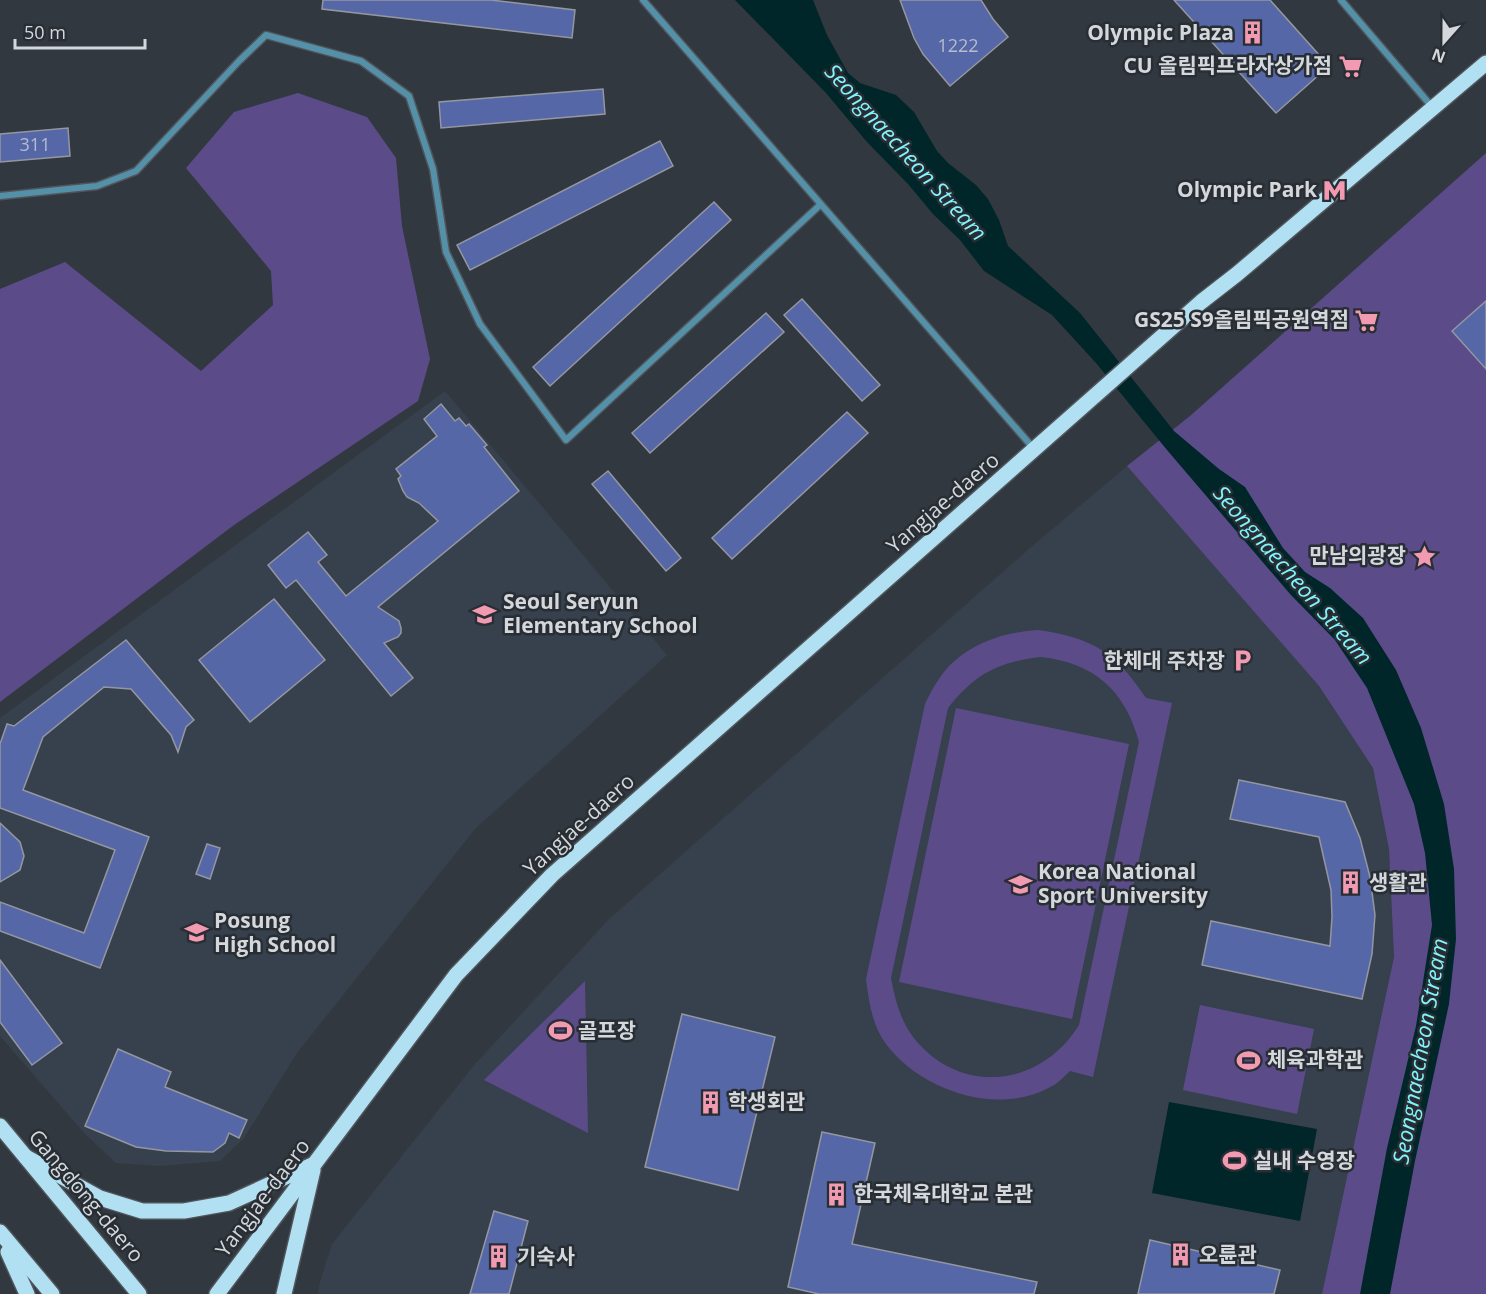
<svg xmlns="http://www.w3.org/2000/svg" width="1486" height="1294" font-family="'Open Sans','Noto Sans KR',sans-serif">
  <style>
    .built { fill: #36414d }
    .green { fill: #5b4c89; fill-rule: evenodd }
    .water { fill: #012629 }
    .building { fill: #5567a6; stroke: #9497a0; stroke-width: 1.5 }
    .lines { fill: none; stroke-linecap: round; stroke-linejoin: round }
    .street-casing { stroke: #4f555b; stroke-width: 9 }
    .primary-casing { stroke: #4f555b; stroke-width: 18 }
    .street { stroke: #5491a9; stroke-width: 6 }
    .primary { stroke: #b2e0f3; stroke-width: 15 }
    .labels { text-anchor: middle; stroke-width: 5; stroke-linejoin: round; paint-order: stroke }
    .number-label { font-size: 18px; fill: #b4bcce }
    .poi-label { font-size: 21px; font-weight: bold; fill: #d4d8dc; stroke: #282e34; text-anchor: start }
    .street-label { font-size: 21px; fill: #d4d8dc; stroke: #282e34 }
    .water-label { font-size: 22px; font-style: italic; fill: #81f4fd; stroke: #282e34 }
  </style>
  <rect width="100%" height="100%" fill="#32383f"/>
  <g class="built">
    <path d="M445,391L667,655L475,829L297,1053L244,1138L220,1161L160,1166L116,1163L84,1133L0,1036V718Z"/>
    <path d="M1127,466L1319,686L1373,768L1389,849L1394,957L1322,1294H318L320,1282L332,1244L475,1064L609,919L1030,548Z"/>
  </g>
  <g class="green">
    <path d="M298,93L367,117L396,158L402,226L430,359L418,401L234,525L0,702V289L65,262L201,371L273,305L271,271L186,168L234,112Z"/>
    <path d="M1486,153V1294H1322L1394,957L1389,849L1373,768L1319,686L1127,466L1190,416Z"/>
    <path d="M1038,630C1093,638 1115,652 1146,698L1172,703L1093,1077L1070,1071C1064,1076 1059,1083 1052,1086C999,1117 921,1091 886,1044C872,1025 869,1002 866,979L925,704C929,696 933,687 939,679C960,647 1000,632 1038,630ZM1041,657C1094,663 1125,690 1139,742L1079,1025C1041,1087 960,1097 913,1037C900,1019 895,1000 891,978L948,708C975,674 998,662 1041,657Z"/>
    <path d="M956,708L1129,744L1072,1019L899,982Z"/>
    <path d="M585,981L588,1133L484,1080Z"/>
    <path d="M1200,1005L1314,1029L1297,1114L1183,1090Z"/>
  </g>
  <g class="water">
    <path d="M735,0H813L827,35L848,73L860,83L896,95L914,112L937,151L948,163L976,185L988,199L999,220L1008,246L1080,313L1174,431L1219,469L1245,487L1283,548L1305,572L1330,588L1363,618L1396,670L1421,728L1444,804L1454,869L1456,939L1449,1004L1415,1161L1390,1294H1360L1387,1148L1416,1026L1432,925L1425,853L1414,804L1367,688L1335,640L1290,594L1167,450L1096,363L1052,315L984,271L960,240L933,214L908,184L867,142L826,93Z"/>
    <path d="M1169,1102L1317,1129L1300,1221L1152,1193Z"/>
  </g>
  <g class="building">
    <path d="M323,0H491L575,10L572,38L322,9Z"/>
    <path d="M900,0H981L993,19L1008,37L950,86L923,54L914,38Z"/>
    <path d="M1174,0H1270L1329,66L1276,113Z"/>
    <path d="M603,89L605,114L441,128L439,102Z"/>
    <path d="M68,128L70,156L0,162V134Z"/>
    <path d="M660,141L673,166L470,270L457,245Z"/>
    <path d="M714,202L731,220L550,386L533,367Z"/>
    <path d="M802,299L880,385L862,401L784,315Z"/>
    <path d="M1486,301V369L1452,331Z"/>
    <path d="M766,313L784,332L650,453L632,433Z"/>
    <path d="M441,404L455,421L459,418L466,426L469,424L487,445L484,447L519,491L378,607L399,621L401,628V633L398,637L384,643L413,678L391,696L296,580L286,588L268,565L308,532L327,555L318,562L346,596L438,521L419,503L407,497L403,491L398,479L401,476L396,469L437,436L424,419Z"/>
    <path d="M847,412L868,433L732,559L712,538Z"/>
    <path d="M608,471L681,558L666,571L592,484Z"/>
    <path d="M274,599L325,660L250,722L199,660Z"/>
    <path d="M126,640L194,720L186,727L178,752L171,735L131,689L104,687L43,737L23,790L149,837L100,968L0,931V902L84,933L115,850L0,808V744L7,724L14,726Z"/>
    <path d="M1239,780L1345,802L1360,838L1370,877L1375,915L1372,954L1362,999L1202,965L1211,921L1330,946L1332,917L1331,890L1319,837L1230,819Z"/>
    <path d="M0,823L20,842L24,856L20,870L0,882Z"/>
    <path d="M207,844L220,848L210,879L196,874Z"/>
    <path d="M0,960L62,1043L32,1065L0,1022Z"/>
    <path d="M682,1014L775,1037L738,1190L645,1167Z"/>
    <path d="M118,1049L171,1072L165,1087L247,1120L239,1138L229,1133L225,1143L213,1152L166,1151L136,1147L85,1126Z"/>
    <path d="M822,1132L875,1143L852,1244L1037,1282L1034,1294H819L788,1287Z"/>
    <path d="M494,1211L528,1221L509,1294H470Z"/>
    <path d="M1150,1240L1280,1270L1274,1294H1138Z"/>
  </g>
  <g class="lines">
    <defs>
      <g id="street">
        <path d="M643,0L1035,450"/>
        <path d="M1341,0L1433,108"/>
        <path d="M0,196L97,186L136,171L239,61L266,35L361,61L409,96L433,169L446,252L480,324L566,440L820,205"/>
      </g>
      <g id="primary">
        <path d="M0,1126L139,1294"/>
        <path d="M26,1157L100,1198L142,1211H184L229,1203L312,1165"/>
        <path d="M0,1232L52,1294"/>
        <path d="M8,1252L27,1294"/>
        <path d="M217,1294L456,975L552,875L1201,302L1237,274L1486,63"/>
        <path d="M284,1294L313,1170"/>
      </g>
    </defs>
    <use href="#street" class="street-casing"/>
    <use href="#primary" class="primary-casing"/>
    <use href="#street" class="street"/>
    <use href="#primary" class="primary"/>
  </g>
  <defs>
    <symbol id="building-bare" viewBox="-9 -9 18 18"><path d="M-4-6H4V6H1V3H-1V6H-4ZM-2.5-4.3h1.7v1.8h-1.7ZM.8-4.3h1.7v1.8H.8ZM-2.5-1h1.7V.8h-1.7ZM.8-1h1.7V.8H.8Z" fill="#f19ab2" stroke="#282e34" stroke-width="2.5" paint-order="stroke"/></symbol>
    <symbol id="supermarket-bare" viewBox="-9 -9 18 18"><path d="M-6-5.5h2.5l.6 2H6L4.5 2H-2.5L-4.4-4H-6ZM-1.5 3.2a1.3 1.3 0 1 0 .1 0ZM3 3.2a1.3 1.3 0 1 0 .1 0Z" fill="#f19ab2" stroke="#282e34" stroke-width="2.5" paint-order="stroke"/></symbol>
    <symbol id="metro-bare" viewBox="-9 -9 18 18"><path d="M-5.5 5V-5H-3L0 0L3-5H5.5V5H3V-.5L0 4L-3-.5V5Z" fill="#f19ab2" stroke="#282e34" stroke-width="2.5" paint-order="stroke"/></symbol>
    <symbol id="sight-bare" viewBox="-9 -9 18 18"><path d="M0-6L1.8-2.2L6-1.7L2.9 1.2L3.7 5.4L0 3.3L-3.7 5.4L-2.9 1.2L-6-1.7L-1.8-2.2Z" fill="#f19ab2" stroke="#282e34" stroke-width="2.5" paint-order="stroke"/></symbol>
    <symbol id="school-bare" viewBox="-9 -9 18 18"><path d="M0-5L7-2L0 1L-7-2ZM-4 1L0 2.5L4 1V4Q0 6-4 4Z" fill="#f19ab2" stroke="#282e34" stroke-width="2.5" paint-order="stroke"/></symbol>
    <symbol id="parking-bare" viewBox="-9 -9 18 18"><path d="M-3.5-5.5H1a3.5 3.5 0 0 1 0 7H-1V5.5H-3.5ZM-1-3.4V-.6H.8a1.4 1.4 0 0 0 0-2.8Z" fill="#f19ab2" stroke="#282e34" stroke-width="2.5" paint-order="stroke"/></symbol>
    <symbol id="university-bare" viewBox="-9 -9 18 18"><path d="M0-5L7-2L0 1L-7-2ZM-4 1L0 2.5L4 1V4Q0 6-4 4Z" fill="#f19ab2" stroke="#282e34" stroke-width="2.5" paint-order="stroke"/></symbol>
    <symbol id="stadium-bare" viewBox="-9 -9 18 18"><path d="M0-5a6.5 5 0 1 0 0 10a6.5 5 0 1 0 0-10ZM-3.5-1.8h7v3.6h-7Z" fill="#f19ab2" stroke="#282e34" stroke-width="2.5" paint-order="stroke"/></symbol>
  </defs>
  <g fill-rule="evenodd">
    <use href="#building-bare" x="1236" y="16" width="33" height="33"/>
    <use href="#supermarket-bare" x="1334" y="50" width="33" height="33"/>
    <use href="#metro-bare" x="1318" y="174" width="33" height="33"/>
    <use href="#supermarket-bare" x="1350" y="304" width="33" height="33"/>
    <use href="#sight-bare" x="1408" y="540" width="33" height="33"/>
    <use href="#school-bare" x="468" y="598" width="33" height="33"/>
    <use href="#parking-bare" x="1226" y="644" width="33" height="33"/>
    <use href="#building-bare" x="1334" y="866" width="33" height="33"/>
    <use href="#university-bare" x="1004" y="868" width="33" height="33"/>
    <use href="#school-bare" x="180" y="916" width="33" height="33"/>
    <use href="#stadium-bare" x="544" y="1014" width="33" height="33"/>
    <use href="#stadium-bare" x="1232" y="1044" width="33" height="33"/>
    <use href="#building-bare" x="694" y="1086" width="33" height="33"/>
    <use href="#stadium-bare" x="1218" y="1144" width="33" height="33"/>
    <use href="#building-bare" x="820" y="1178" width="33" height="33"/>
    <use href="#building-bare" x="1164" y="1238" width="33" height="33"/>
    <use href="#building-bare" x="482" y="1240" width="33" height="33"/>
  </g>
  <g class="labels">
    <g class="number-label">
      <text x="958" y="52">1222</text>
      <text x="35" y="151">311</text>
    </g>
    <g class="poi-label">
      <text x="1234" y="40" text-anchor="end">Olympic Plaza</text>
      <text x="1332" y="73" text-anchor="end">CU 올림픽프라자상가점</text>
      <text x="1317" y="197" text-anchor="end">Olympic Park</text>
      <text x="1349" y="327" text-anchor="end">GS25 S9올림픽공원역점</text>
      <text x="1406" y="563" text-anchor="end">만남의광장</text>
      <text x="503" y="609">Seoul Seryun<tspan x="503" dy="24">Elementary School</tspan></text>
      <text x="1225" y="668" text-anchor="end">한체대 주차장</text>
      <text x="1038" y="879">Korea National<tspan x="1038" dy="24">Sport University</tspan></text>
      <text x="1369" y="890">생활관</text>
      <text x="214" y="928">Posung<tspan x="214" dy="24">High School</tspan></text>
      <text x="578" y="1038">골프장</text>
      <text x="1267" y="1067">체육과학관</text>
      <text x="728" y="1109">학생회관</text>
      <text x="1253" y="1168">실내 수영장</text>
      <text x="854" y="1201">한국체육대학교 본관</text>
      <text x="1199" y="1262">오륜관</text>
      <text x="517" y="1264">기숙사</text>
    </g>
    <g class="street-label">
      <text transform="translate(943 503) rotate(-41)" y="7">Yangjae-daero</text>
      <text transform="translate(579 825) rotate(-42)" y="7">Yangjae-daero</text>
      <text transform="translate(86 1196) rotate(50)" y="7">Gangdong-daero</text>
      <text transform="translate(263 1198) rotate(-53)" y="7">Yangjae-daero</text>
    </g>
    <g class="water-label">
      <text transform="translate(906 152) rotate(48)" y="8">Seongnaecheon Stream</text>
      <text transform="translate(1293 575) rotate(49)" y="8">Seongnaecheon Stream</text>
      <text transform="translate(1420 1051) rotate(-80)" y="8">Seongnaecheon Stream</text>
    </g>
  </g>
  <g transform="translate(1444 42) rotate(201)" stroke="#282e34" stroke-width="4.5" paint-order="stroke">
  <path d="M0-4.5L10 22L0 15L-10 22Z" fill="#d4d8dc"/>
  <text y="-9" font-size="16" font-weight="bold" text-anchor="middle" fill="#d4d8dc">N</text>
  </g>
  <path d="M15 39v9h130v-9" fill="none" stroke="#d4d8dc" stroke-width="3"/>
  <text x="24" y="39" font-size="18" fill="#d4d8dc" stroke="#282e34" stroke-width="4.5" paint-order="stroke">50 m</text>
</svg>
